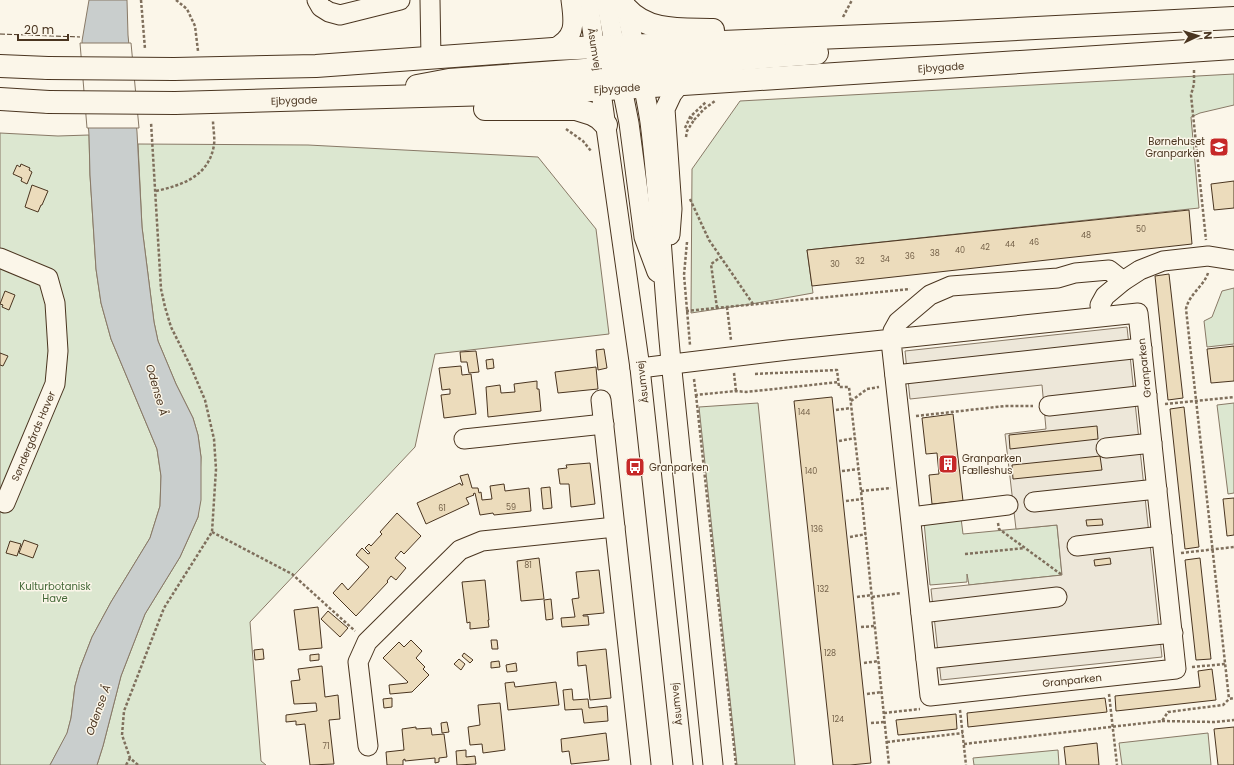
<svg xmlns="http://www.w3.org/2000/svg" width="1234" height="765" font-family="Poppins,sans-serif">
  <style>
    .green { fill: #dce7d0; stroke: #887966 }
    .parking { fill: #ede7d9; stroke: #887966 }
    .water { fill: #c9cecd; stroke: #887966 }
    .pier { fill: #fbf6e9; stroke: #887966 }
    .building { fill: #ecdcbc; stroke: #4a3520 }
    .lines { fill: none; stroke-linecap: round; stroke-linejoin: round }
    .minor-casing { stroke: #4a3520; stroke-width: 21 }
    .major-casing { stroke: #4a3520; stroke-width: 24 }
    .path { stroke: #7f6f5c; stroke-width: 2.5; stroke-dasharray: 3 2; stroke-linecap: butt }
    .minor { stroke: #fbf6e9; stroke-width: 19 }
    .major { stroke: #fbf6e9; stroke-width: 22 }
    .major-bridge-casing { stroke: #4a3520; stroke-width: 24; stroke-linecap: butt }
    .major-bridge { stroke: #fbf6e9; stroke-width: 22 }
    .fence { stroke: #4a3520; stroke-width: 1; stroke-dasharray: 5 2; stroke-linecap: butt }
    .labels { text-anchor: middle; stroke-width: 3; stroke-linejoin: round; paint-order: stroke }
    .number-label { font-size: 8px; fill: #725f47 }
    .street-label { font-size: 10px; fill: #4a3520; stroke: #fbf6e9 }
    .poi-label { font-size: 10px; fill: #4a3520; stroke: #fbf6e9; text-anchor: start }
    .park-label { font-size: 10px; fill: #436837; stroke: #fbf6e9 }
    .water-label { font-size: 11px; font-style: italic; fill: #4a3520; stroke: #fbf6e9 }
  </style>
  <rect width="100%" height="100%" fill="#fbf6e9"/>
  <g class="green">
    <path d="M1234,74V105L1200,113L1191,117L1199,208L807,250L813,293L757,303L691,313L692,169L740,101Z"/>
    <path d="M0,133L58,136L89,135L90,175L96,269L101,303L111,339L157,449L161,476L160,506L150,538L111,602L92,637L80,668L75,686L71,718L67,734L50,765H0Z"/>
    <path d="M138,144L308,145L538,157L596,229L609,334L435,354L415,447L250,622L261,761L266,765H97L103,746L121,676L145,614L180,557L198,517L201,457L198,435L193,418L176,384L158,341L154,322L142,227Z"/>
    <path d="M1234,288V344L1207,347L1204,321L1212,317L1222,291Z"/>
    <path d="M758,403L795,765H737L699,407Z"/>
    <path d="M1234,403V493L1228,494L1217,405Z"/>
    <path d="M961,518L963,534L1057,525L1062,575L969,585L967,574V582L930,585L924,522Z"/>
    <path d="M1208,733L1211,765H1122L1119,743Z"/>
    <path d="M1058,750L1059,765H974L973,758Z"/>
  </g>
  <path class="parking" d="M1127,327L1162,657L941,680L931,589L1062,575L1057,525L1016,529L1005,434L1046,429L1042,385L910,399L905,351Z"/>
  <path class="water" d="M89,0H127L128,35L137,132L142,227L154,322L158,341L176,384L193,418L198,435L201,457V500L198,517L180,557L145,614L121,676L103,746L97,765H50L67,733L71,718L75,686L80,668L92,637L111,602L150,538L160,506L161,476L157,449L111,339L101,303L96,269L90,175L89,135L82,41Z"/>
  <path class="pier" d="M80,43H131L139,128H87Z"/>
  <g class="building">
    <path d="M21,164L30,168L29,170L32,172L27,184L21,181L22,178L13,174L17,165L20,167Z"/>
    <path d="M1234,181V208L1214,210L1211,184Z"/>
    <path d="M32,185L48,191L42,205H41L38,212L25,207Z"/>
    <path d="M1189,210L1192,244L812,286L807,250Z"/>
    <path d="M1169,274L1183,398L1168,400L1155,276Z"/>
    <path d="M5,291L15,295L9,310L2,307L3,305L0,304Z"/>
    <path d="M1234,346V381L1211,383L1207,349Z"/>
    <path d="M604,349L607,368L598,370L596,350Z"/>
    <path d="M476,351L479,372L469,373L467,362H461L460,352Z"/>
    <path d="M0,353L8,356L3,366L0,365Z"/>
    <path d="M493,359L494,368L487,369L486,360Z"/>
    <path d="M461,366L462,375L471,374L476,414L444,418L441,395L450,394V389L442,390L439,368Z"/>
    <path d="M596,367L598,389L558,393L555,372Z"/>
    <path d="M537,381V389H539L541,411L488,417L486,387L500,385L501,393L515,392L514,384Z"/>
    <path d="M832,397L871,763L850,765H833L794,401Z"/>
    <path d="M1184,407L1199,547L1185,549L1170,409Z"/>
    <path d="M953,414L963,501L932,504L929,475L939,474L937,453L926,454L922,418Z"/>
    <path d="M1097,426L1098,439L1010,449L1009,435Z"/>
    <path d="M1100,456L1102,470L1013,479L1012,465Z"/>
    <path d="M590,463L595,504L571,507L569,484H560L558,469L567,468L566,465Z"/>
    <path d="M468,474L472,488H478L479,493L481,492L482,500L492,499L490,486L504,484L505,491L529,488L531,511L494,515L493,513L480,515L475,493L473,494L474,495L466,498L469,504L426,524L417,503L460,483L461,485H463L460,476Z"/>
    <path d="M550,487L552,508L543,509L541,488Z"/>
    <path d="M1234,498V535L1227,536L1223,499Z"/>
    <path d="M397,513L421,536L404,554L401,551L395,558L406,568L396,580L391,576L387,581L388,582L356,616L333,593L342,583L348,590L369,567L356,555L362,548L368,554L370,553L365,548L369,544L371,546L382,534L380,532Z"/>
    <path d="M1102,519L1103,525L1087,526L1086,520Z"/>
    <path d="M24,540L38,545L33,558L19,553Z"/>
    <path d="M10,541L21,544L17,556L6,553Z"/>
    <path d="M539,558L544,599L521,601L517,561Z"/>
    <path d="M1110,558L1111,564L1095,566L1094,560Z"/>
    <path d="M1200,558L1211,659L1196,660L1185,560Z"/>
    <path d="M599,570L604,613L583,615V616H588L589,625L562,627L561,618L575,617L572,599L579,598L576,572Z"/>
    <path d="M485,580L489,620H488L489,627L470,629V622L467,623L462,582Z"/>
    <path d="M551,599L553,619L546,620L544,600Z"/>
    <path d="M318,607L322,648L299,650L294,610Z"/>
    <path d="M328,611L348,628L340,637L321,619Z"/>
    <path d="M411,640L422,651L416,658L425,667L423,669L429,675L412,692L390,694L389,685L407,683L408,682L383,658L399,642L404,647Z"/>
    <path d="M491,640H497L498,649H492Z"/>
    <path d="M263,649L264,659L255,660L254,650Z"/>
    <path d="M606,649L611,698L590,700L586,665L578,666L577,652Z"/>
    <path d="M464,653L473,660L470,663L462,656Z"/>
    <path d="M319,654V660L310,661V655Z"/>
    <path d="M459,659L465,664L461,670L454,664Z"/>
    <path d="M499,661L500,667L491,668V662Z"/>
    <path d="M516,663L517,671L507,672L506,665Z"/>
    <path d="M322,666L325,697L338,695L340,719L329,720L334,764L310,765L305,724L296,725V721L286,722V715L317,711L316,703L294,704L291,681L300,680L298,669Z"/>
    <path d="M1212,669L1216,700L1116,711L1115,696L1200,687L1198,671Z"/>
    <path d="M514,682L515,687L556,682L559,705L508,710L505,683Z"/>
    <path d="M572,689L573,700L588,699L589,708L607,706L608,721L584,723L582,709L565,710L563,690Z"/>
    <path d="M392,698V707L384,708L383,699Z"/>
    <path d="M1105,698L1107,712L968,727L967,713Z"/>
    <path d="M500,703L505,750L483,753L482,744L470,745L468,727L480,725L478,705Z"/>
    <path d="M956,714L957,729L898,735L896,720Z"/>
    <path d="M447,722L449,732L442,733L441,723Z"/>
    <path d="M416,727V729L431,728L432,735L444,734L447,757L439,758V762L435,763V758L405,761V759L403,760V765H387L386,752L404,750L402,729Z"/>
    <path d="M1234,727V765H1218L1214,729Z"/>
    <path d="M606,733L609,760L571,764L569,751L562,752L561,739Z"/>
    <path d="M1097,743L1099,765H1066L1064,747Z"/>
    <path d="M466,750V757L475,756L476,764L457,765L456,751Z"/>
  </g>
  <g class="lines">
    <defs>
      <g id="minor">
        <path d="M317,0L321,7L329,12L340,15L400,0"/>
        <path d="M430,0L431,58"/>
        <path d="M588,0L640,368L683,765"/>
        <path d="M606,0L615,48L621,60"/>
        <path d="M624,1C633,42 644,81 650,122C660,202 663,282 671,361C685,496 699,630 713,765"/>
        <path d="M553,49C577,37 574,23 571,0"/>
        <path d="M617,74L622,88L629,123L644,237L657,272"/>
        <path d="M670,235L672,209L665,109L672,94L680,84"/>
        <path d="M0,258L48,278L55,303L58,351L55,384L5,503"/>
        <path d="M1102,316L1100,305L1105,296L1123,281L1140,270L1163,261L1208,256L1234,260"/>
        <path d="M640,368L788,350L1138,313L1176,669L930,696L892,350L891,340L893,331L898,322L930,295L951,286L1058,278L1075,273L1109,270L1123,281"/>
        <path d="M895,375L1142,348"/>
        <path d="M601,400L641,765"/>
        <path d="M1049,406L1147,395"/>
        <path d="M464,439L604,424"/>
        <path d="M1106,448L1152,443"/>
        <path d="M1034,502L1157,489"/>
        <path d="M911,517L1008,505"/>
        <path d="M1077,546L1162,536"/>
        <path d="M921,613L1057,597"/>
        <path d="M926,659L1173,633"/>
        <path d="M368,746L358,662L367,642L460,550L482,541L615,527"/>
      </g>
      <g id="major">
        <path d="M626,8C648,33 682,29 713,30"/>
        <path d="M0,66L48,68"/>
        <path d="M174,69L316,66L553,49L938,33L1234,18"/>
        <path d="M417,86L449,80L598,69C610,66 619,64 627,55"/>
        <path d="M601,89L618,74L639,67L817,53"/>
        <path d="M0,99L49,102"/>
        <path d="M175,103L561,92L1234,48"/>
        <path d="M485,109H576L592,114L599,118L606,125"/>
      </g>
    </defs>
    <use href="#minor" class="minor-casing"/>
    <use href="#major" class="major-casing"/>
    <g class="path">
      <path d="M141,0L145,49"/>
      <path d="M176,0L187,9L195,26L198,51"/>
      <path d="M843,17L852,0"/>
      <path d="M1194,70V84L1191,95L1206,240"/>
      <path d="M690,117L694,120L704,109L715,101"/>
      <path d="M685,128L690,117L706,102"/>
      <path d="M566,129L583,141L591,151"/>
      <path d="M686,137L687,131L694,120"/>
      <path d="M156,191C183,185 209,176 214,145C215,137 213,128 213,120"/>
      <path d="M690,199L709,240L753,304"/>
      <path d="M687,242L684,275L690,345"/>
      <path d="M1208,273C1204,286 1189,294 1186,309L1229,699"/>
      <path d="M727,307L731,340"/>
      <path d="M717,308L711,264L721,257"/>
      <path d="M686,311L910,289"/>
      <path d="M734,373L736,391"/>
      <path d="M755,374L837,370L839,387H849L861,491L889,765"/>
      <path d="M694,379L696,395L736,391L746,392L839,382"/>
      <path d="M696,395L736,765"/>
      <path d="M851,401L867,389L879,387"/>
      <path d="M1165,404L1234,397"/>
      <path d="M836,410L851,408"/>
      <path d="M916,416L1005,406H1033"/>
      <path d="M839,441L855,438"/>
      <path d="M842,471L859,469"/>
      <path d="M861,491L891,488"/>
      <path d="M846,501L862,499"/>
      <path d="M998,523L999,529L1062,575"/>
      <path d="M212,532L292,574L355,631"/>
      <path d="M850,537L866,534"/>
      <path d="M1181,553L1234,547"/>
      <path d="M965,554L1024,548"/>
      <path d="M857,597L872,595"/>
      <path d="M872,597L901,593"/>
      <path d="M861,627L875,626"/>
      <path d="M864,663L879,661"/>
      <path d="M1192,667L1225,664"/>
      <path d="M867,694L882,692"/>
      <path d="M1109,694L1117,765"/>
      <path d="M960,710L966,765"/>
      <path d="M884,713L920,709"/>
      <path d="M1162,721L1214,722L1234,720"/>
      <path d="M871,723L885,722"/>
      <path d="M887,742L963,733"/>
      <path d="M964,744L1162,721L1168,712L1223,705L1229,699L1234,698"/>
      <path d="M126,765L130,758"/>
      <path d="M138,765L130,758L122,735L124,711L164,608L212,532L216,469L214,439L205,400L190,365L171,327L165,307L161,289L151,122"/>
    </g>
    <use href="#minor" class="minor"/>
    <use href="#major" class="major"/>
    <defs>
      <g id="major-bridge">
        <path d="M48,68L174,69"/>
        <path d="M49,102L175,103"/>
      </g>
    </defs>
    <use href="#major-bridge" class="major-bridge-casing"/>
    <use href="#major-bridge" class="major-bridge"/>
    <path class="fence" d="M0,34L80,37"/>
  </g>
  <defs>
    <symbol id="school-square" viewBox="-11 -11 22 22"><rect x="-9" y="-9" width="18" height="18" rx="4" fill="#c62828" stroke="#fbf6e9"/><path d="M0-5L7-2L0 1L-7-2ZM-4 1L0 2.5L4 1V4Q0 6-4 4Z" fill="#fff"/></symbol>
    <symbol id="building-square" viewBox="-11 -11 22 22"><rect x="-9" y="-9" width="18" height="18" rx="4" fill="#c62828" stroke="#fbf6e9"/><path d="M-4-6H4V6H1V3H-1V6H-4ZM-2.5-4.3h1.7v1.8h-1.7ZM.8-4.3h1.7v1.8H.8ZM-2.5-1h1.7V.8h-1.7ZM.8-1h1.7V.8H.8Z" fill="#fff"/></symbol>
    <symbol id="bus-square" viewBox="-11 -11 22 22"><rect x="-9" y="-9" width="18" height="18" rx="4" fill="#c62828" stroke="#fbf6e9"/><path d="M-5-6H5V4H4V6H2V4H-2V6H-4V4H-5ZM-3.5-4V0h7V-4ZM-3.5 1.2v1.5H-2V1.2ZM2 1.2v1.5H3.5V1.2Z" fill="#fff"/></symbol>
  </defs>
  <g fill-rule="evenodd">
    <use href="#school-square" x="1208" y="136" width="22" height="22"/>
    <use href="#building-square" x="937" y="453" width="22" height="22"/>
    <use href="#bus-square" x="624" y="456" width="22" height="22"/>
  </g>
  <g class="labels">
    <g class="number-label">
      <text x="1141" y="232">50</text>
      <text x="1086" y="238">48</text>
      <text x="1034" y="245">46</text>
      <text x="1010" y="247">44</text>
      <text x="985" y="250">42</text>
      <text x="960" y="253">40</text>
      <text x="935" y="256">38</text>
      <text x="910" y="259">36</text>
      <text x="885" y="262">34</text>
      <text x="860" y="264">32</text>
      <text x="835" y="267">30</text>
      <text x="804" y="415">144</text>
      <text x="811" y="474">140</text>
      <text x="511" y="510">59</text>
      <text x="442" y="511">61</text>
      <text x="817" y="532">136</text>
      <text x="528" y="568">81</text>
      <text x="823" y="592">132</text>
      <text x="830" y="656">128</text>
      <text x="838" y="722">124</text>
      <text x="326" y="749">71</text>
    </g>
    <g class="street-label">
      <text transform="translate(595 49) rotate(81)" y="4">Åsumvej</text>
      <text transform="translate(941 67) rotate(-4)" y="4">Ejbygade</text>
      <text transform="translate(617 88) rotate(-3)" y="4">Ejbygade</text>
      <text transform="translate(294 100) rotate(-2)" y="4">Ejbygade</text>
      <text transform="translate(1144 368) rotate(-96)" y="4">Granparken</text>
      <text transform="translate(642 382) rotate(-97)" y="4">Åsumvej</text>
      <text transform="translate(33 436) rotate(-67)" y="4">Søndergårds Haver</text>
      <text transform="translate(1072 680) rotate(-6)" y="4">Granparken</text>
      <text transform="translate(676 704) rotate(-96)" y="4">Åsumvej</text>
    </g>
    <g class="poi-label">
      <text x="1205" y="145" text-anchor="end">Børnehuset<tspan x="1205" dy="12">Granparken</tspan></text>
      <text x="962" y="462">Granparken<tspan x="962" dy="12">Fælleshus</tspan></text>
      <text x="649" y="471">Granparken</text>
    </g>
    <g class="park-label">
      <text x="55" y="590">Kulturbotanisk<tspan x="55" dy="12">Have</tspan></text>
    </g>
    <g class="water-label">
      <text transform="translate(157 390) rotate(74)" y="4">Odense Å</text>
      <text transform="translate(98 710) rotate(-70)" y="4">Odense Å</text>
    </g>
  </g>
  <g transform="translate(1198 36) rotate(86)" stroke="#fbf6e9" stroke-width="3" paint-order="stroke">
  <path d="M0-3L7 15L0 10L-7 15Z" fill="#4a3520"/>
  <text y="-6" font-size="11" font-weight="bold" text-anchor="middle" fill="#4a3520">N</text>
  </g>
  <path d="M18 34v6h50v-6" fill="none" stroke="#4a3520" stroke-width="2"/>
  <text x="24" y="34" font-size="12" fill="#4a3520" stroke="#fbf6e9" stroke-width="3" paint-order="stroke">20 m</text>
</svg>
